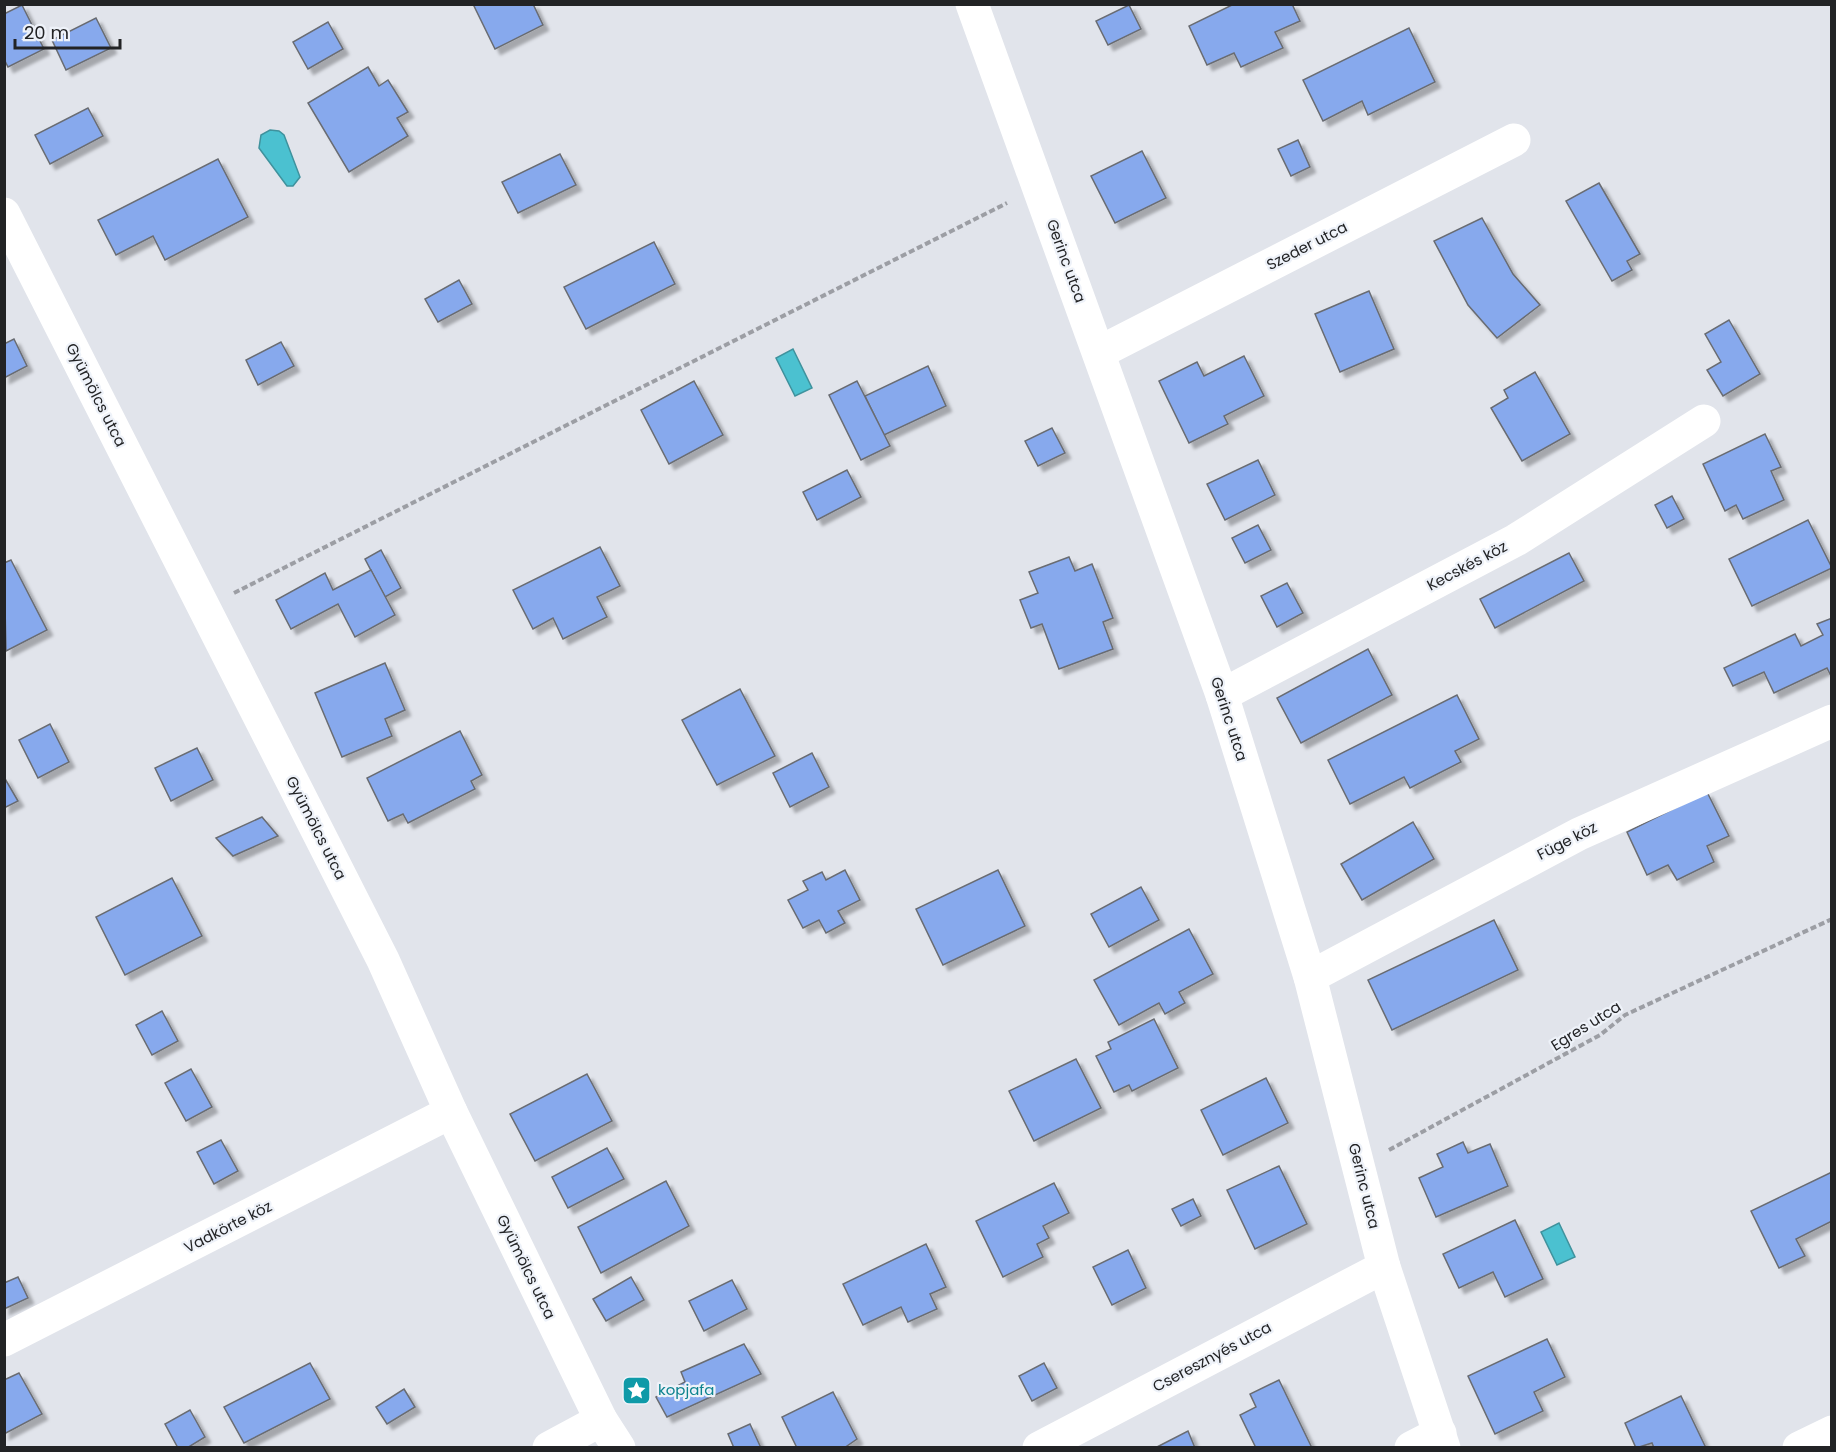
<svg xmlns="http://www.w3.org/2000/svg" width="1836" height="1452" font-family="Poppins,sans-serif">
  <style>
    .water { fill: #4bc1d0; stroke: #3f929d; stroke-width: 1.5 }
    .building { fill: #87a9ed; stroke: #696c72; stroke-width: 1.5; filter: url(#shadow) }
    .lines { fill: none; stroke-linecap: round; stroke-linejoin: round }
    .path { stroke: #9c9ea4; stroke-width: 4; stroke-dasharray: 6 3; stroke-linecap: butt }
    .street { stroke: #fff; stroke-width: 33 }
    .labels { text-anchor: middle; stroke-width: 4.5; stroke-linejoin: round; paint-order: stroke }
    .street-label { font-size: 15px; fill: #222325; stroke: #eef2f9 }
    .culture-label { font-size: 15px; fill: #0d838f; stroke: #eef2f9; text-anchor: start }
  </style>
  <defs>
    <filter id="shadow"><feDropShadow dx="5.5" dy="5.5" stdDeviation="1.5" flood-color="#0004"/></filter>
  </defs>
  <rect width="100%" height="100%" fill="#e1e4eb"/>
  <g class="water">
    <path d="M270,130L279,131L284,135L300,177L293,186H287L259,148L261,135Z"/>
    <path d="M793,349L812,388L795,396L776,358Z"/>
    <path d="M1559,1223L1575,1257L1557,1265L1541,1232Z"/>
  </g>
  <g class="building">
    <path d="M473,4H533L543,25L495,49Z"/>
    <path d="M1234,4H1292L1300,21L1275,32L1283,48L1241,67L1234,53L1207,65L1189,26Z"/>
    <path d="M22,5L44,49L8,67L4,59V14Z"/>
    <path d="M1129,5L1141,29L1108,45L1096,21Z"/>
    <path d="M96,18L111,48L66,70L52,40Z"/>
    <path d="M328,22L343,49L308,69L293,42Z"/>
    <path d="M1409,28L1435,82L1368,115L1362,101L1323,121L1303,80Z"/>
    <path d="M368,67L379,86L388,80L408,112L397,118L408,136L349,172L308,103Z"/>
    <path d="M88,108L103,136L50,164L35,135Z"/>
    <path d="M1298,140L1310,167L1291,176L1278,149Z"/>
    <path d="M1142,151L1166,198L1115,223L1091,176Z"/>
    <path d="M560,154L576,185L518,213L502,182Z"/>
    <path d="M218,159L248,217L165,260L153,236L116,255L98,220Z"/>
    <path d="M1599,183L1640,254L1627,261L1632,270L1612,281L1566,201Z"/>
    <path d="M1482,218L1513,274L1540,305L1497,338L1468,305L1434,241Z"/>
    <path d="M654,242L675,284L586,329L564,287Z"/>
    <path d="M459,280L472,304L438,322L425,299Z"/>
    <path d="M1369,291L1394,349L1340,372L1315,314Z"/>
    <path d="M1729,320L1760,374L1723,396L1707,370L1721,362L1705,334Z"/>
    <path d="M14,339L27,366L4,378V344Z"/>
    <path d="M281,342L294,366L258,385L246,360Z"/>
    <path d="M1244,356L1264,396L1224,416L1228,424L1189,443L1159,381L1197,362L1204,376Z"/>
    <path d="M928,366L946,406L884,435L865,396Z"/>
    <path d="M1535,372L1570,434L1522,461L1491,408L1508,398L1504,390Z"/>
    <path d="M694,381L723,435L669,464L641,410Z"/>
    <path d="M857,381L890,446L861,460L829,395Z"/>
    <path d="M1052,428L1065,453L1038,466L1025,441Z"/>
    <path d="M1765,434L1781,467L1771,471L1784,500L1743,519L1736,505L1725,511L1703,464Z"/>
    <path d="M1258,460L1275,495L1225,520L1207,484Z"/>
    <path d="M847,470L861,497L817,520L803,492Z"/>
    <path d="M1672,496L1684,519L1667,528L1655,505Z"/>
    <path d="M1808,520L1832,568L1752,606L1729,559Z"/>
    <path d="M1258,525L1271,550L1245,563L1232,538Z"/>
    <path d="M600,547L620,586L597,597L607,617L563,639L553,618L533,629L513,590Z"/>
    <path d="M381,550L401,588L385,597L365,559Z"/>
    <path d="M1569,553L1584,581L1495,628L1480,599Z"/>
    <path d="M1069,557L1075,571L1092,564L1113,618L1103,622L1113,649L1059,669L1042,624L1031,628L1020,600L1038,593L1029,572Z"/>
    <path d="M11,560L47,630L6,651L4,563Z"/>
    <path d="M371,570L395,615L355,637L338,604L291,629L276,600L325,573L333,590Z"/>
    <path d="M1287,583L1303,613L1277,627L1261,596Z"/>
    <path d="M1832,618V678L1827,668L1774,693L1764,672L1733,686L1724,668L1795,634L1801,646L1823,635L1817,624Z"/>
    <path d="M1368,649L1392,695L1301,743L1277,698Z"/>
    <path d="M385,663L405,710L385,719L392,736L342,757L315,693Z"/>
    <path d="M740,689L775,756L717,785L682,720Z"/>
    <path d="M1457,695L1479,739L1455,751L1461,762L1410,788L1404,777L1350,804L1328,760Z"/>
    <path d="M50,724L69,762L38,778L19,740Z"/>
    <path d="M460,731L482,775L471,781L475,789L408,823L403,814L388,821L367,778Z"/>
    <path d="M197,748L213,780L171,801L155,768Z"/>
    <path d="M812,753L829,787L790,807L773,773Z"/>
    <path d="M4,777L18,801L4,808Z"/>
    <path d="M1707,792L1729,836L1707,846L1714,862L1677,880L1668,865L1647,875L1627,832Z"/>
    <path d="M262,817L278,836L233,856L216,838Z"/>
    <path d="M1413,822L1434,859L1362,900L1341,864Z"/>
    <path d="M845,870L860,900L838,911L845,923L826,933L819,920L803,928L788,900L808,890L803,881L822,872L826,880Z"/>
    <path d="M998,870L1025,926L943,965L916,909Z"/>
    <path d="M172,878L202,936L125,975L96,917Z"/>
    <path d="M1141,887L1159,920L1109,947L1091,914Z"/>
    <path d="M1494,920L1518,970L1392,1030L1368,980Z"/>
    <path d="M1189,929L1213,974L1179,992L1185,1003L1165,1014L1159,1003L1119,1025L1094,980Z"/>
    <path d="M162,1011L178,1041L152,1055L136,1025Z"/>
    <path d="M1154,1019L1178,1068L1132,1091L1129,1085L1114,1092L1096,1056L1111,1049L1108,1042Z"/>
    <path d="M1076,1059L1101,1108L1034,1141L1009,1091Z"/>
    <path d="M191,1069L212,1107L186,1121L165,1083Z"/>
    <path d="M587,1074L612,1121L535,1161L510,1114Z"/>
    <path d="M1266,1078L1288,1123L1223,1155L1201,1110Z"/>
    <path d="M221,1140L238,1171L214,1184L197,1152Z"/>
    <path d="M1463,1142L1468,1153L1490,1144L1508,1186L1436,1217L1419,1178L1443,1167L1437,1154Z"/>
    <path d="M607,1148L624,1179L568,1208L552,1177Z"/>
    <path d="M1279,1166L1307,1224L1255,1249L1227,1190Z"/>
    <path d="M1832,1172V1221L1796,1239L1805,1256L1779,1268L1751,1211Z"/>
    <path d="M666,1181L689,1226L601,1273L578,1227Z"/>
    <path d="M1054,1183L1069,1213L1043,1226L1049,1238L1037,1244L1043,1257L1003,1277L976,1221Z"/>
    <path d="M1193,1199L1201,1216L1181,1226L1172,1209Z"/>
    <path d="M1515,1220L1543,1279L1505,1297L1493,1272L1459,1288L1443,1254Z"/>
    <path d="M926,1244L946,1287L930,1294L937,1309L908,1322L901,1307L863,1325L843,1284Z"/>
    <path d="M1128,1250L1146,1288L1112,1305L1093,1267Z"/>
    <path d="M18,1277L28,1298L4,1309V1283Z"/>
    <path d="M631,1277L644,1300L606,1321L593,1299Z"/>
    <path d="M732,1280L747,1309L704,1331L689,1301Z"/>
    <path d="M1547,1339L1565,1377L1534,1392L1543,1411L1495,1434L1468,1376Z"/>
    <path d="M744,1344L761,1374L667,1417L656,1397L685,1382L681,1372Z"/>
    <path d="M310,1363L330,1399L244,1443L224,1407Z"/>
    <path d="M1044,1363L1057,1388L1032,1401L1019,1376Z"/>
    <path d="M19,1373L42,1414L4,1434V1380Z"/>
    <path d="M1279,1380L1312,1448H1256L1240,1415L1256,1407L1250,1394Z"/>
    <path d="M404,1389L415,1407L387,1424L376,1407Z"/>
    <path d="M833,1392L857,1439L844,1448H797L782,1417Z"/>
    <path d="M1681,1396L1706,1448H1654L1652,1443L1636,1448L1625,1423Z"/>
    <path d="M190,1410L205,1437L187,1448H178L165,1424Z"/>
    <path d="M750,1424L761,1448H734L728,1434Z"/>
    <path d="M1188,1431L1195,1448H1155Z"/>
  </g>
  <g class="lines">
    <g class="path">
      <path d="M234,593L1007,203"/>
      <path d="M1389,1150L1600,1035L1625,1015L1832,919"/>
    </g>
    <g class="street">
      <path d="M972,4L1222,695L1310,977L1384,1267L1444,1448"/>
      <path d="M4,214L383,960L451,1112L601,1420L619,1448"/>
      <path d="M1100,352L1514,140"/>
      <path d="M1222,695L1516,540L1704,421"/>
      <path d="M1310,977L1579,834L1832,721"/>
      <path d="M4,1340L451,1112"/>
      <path d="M549,1448L601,1420"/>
      <path d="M1039,1448L1384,1267"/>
      <path d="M1411,1448L1440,1433"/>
      <path d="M1799,1448L1832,1432"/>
    </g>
  </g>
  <defs>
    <symbol id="sight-square" viewBox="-11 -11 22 22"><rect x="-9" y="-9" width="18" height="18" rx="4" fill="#0f9aa8" stroke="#eef2f9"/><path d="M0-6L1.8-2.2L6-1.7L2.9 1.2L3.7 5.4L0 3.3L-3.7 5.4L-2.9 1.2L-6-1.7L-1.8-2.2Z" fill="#fff"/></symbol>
  </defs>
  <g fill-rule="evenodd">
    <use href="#sight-square" x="620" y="1374" width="33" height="33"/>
  </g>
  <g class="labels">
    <g class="street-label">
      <text transform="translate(1307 246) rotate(-27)" y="5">Szeder utca</text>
      <text transform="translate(1066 261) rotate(70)" y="5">Gerinc utca</text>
      <text transform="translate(96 395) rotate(63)" y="5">Gyümölcs utca</text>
      <text transform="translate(1467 566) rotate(-28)" y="5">Kecskés köz</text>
      <text transform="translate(1229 719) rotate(72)" y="5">Gerinc utca</text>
      <text transform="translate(316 828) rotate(63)" y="5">Gyümölcs utca</text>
      <text transform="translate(1567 841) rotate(-27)" y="5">Füge köz</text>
      <text transform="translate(1586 1026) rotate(-32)" y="5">Egres utca</text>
      <text transform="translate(1364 1186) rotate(76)" y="5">Gerinc utca</text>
      <text transform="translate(228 1227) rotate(-27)" y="5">Vadkörte köz</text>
      <text transform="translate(526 1267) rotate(64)" y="5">Gyümölcs utca</text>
      <text transform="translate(1212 1357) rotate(-28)" y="5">Cseresznyés utca</text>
    </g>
    <g class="culture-label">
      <text x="658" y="1395">kopjafa</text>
    </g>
  </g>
  <rect width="1836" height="1452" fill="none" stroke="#222325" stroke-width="12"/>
  <path d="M15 39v9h105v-9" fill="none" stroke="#222325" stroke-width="3"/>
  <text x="24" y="39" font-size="18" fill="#222325" stroke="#eef2f9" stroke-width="4.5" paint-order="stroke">20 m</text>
</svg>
